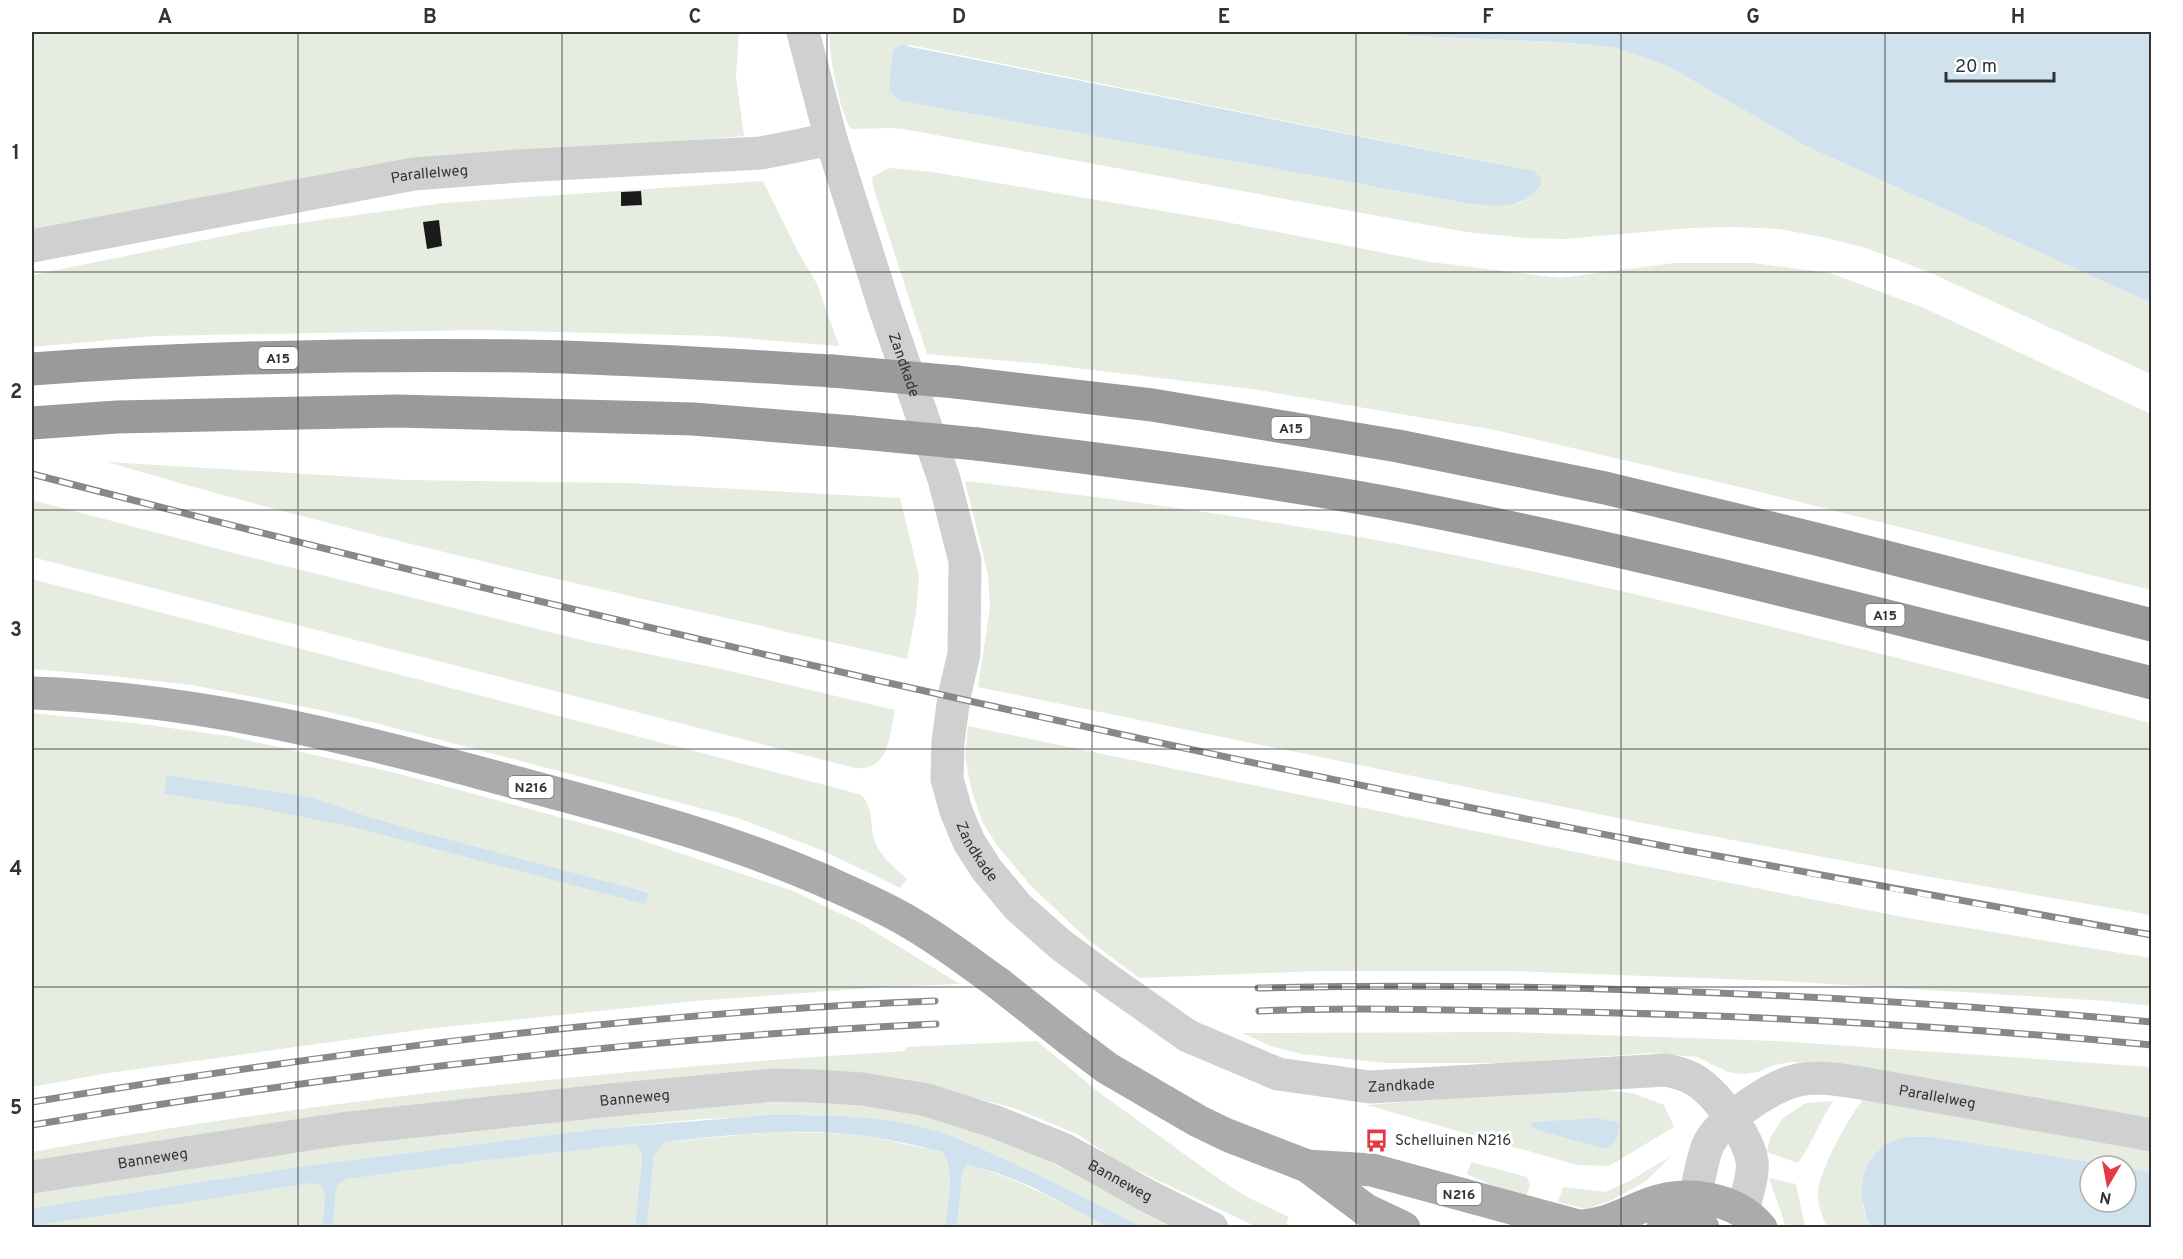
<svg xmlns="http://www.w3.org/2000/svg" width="2183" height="1259" font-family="Overpass,sans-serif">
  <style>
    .green { fill: #e6ecdf; fill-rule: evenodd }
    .water { fill: #cfe2ee }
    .building { fill: #1a1a1a }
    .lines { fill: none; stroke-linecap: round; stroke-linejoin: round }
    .minor { stroke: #d0d0d0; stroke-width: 33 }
    .major { stroke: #ababab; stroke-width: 33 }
    .highway { stroke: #9a9a9a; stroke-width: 33 }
    .rail-casing { stroke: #888; stroke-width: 7 }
    .rail { stroke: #fff; stroke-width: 4.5; stroke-dasharray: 14; stroke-linecap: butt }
    .minor-bridge { stroke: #d0d0d0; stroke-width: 33 }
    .major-bridge { stroke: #ababab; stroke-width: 33 }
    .highway-bridge { stroke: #9a9a9a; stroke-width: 33 }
    .grid { fill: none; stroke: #333; stroke-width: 1.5; stroke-opacity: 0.55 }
    .labels { text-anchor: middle; stroke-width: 6; stroke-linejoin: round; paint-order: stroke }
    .shield { fill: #fff; stroke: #707070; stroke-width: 1.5 }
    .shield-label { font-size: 14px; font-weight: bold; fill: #333 }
    .street-label { font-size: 15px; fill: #333; stroke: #fff }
    .poi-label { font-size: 15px; fill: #333; stroke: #fff; text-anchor: start }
    .neatline { fill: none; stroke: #333; stroke-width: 2 }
    .grid-label { font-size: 20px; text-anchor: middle; font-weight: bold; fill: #333 }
  </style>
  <rect width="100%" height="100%" fill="#fff"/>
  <g class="green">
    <path d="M32,32H739L736,77L744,136L655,144L32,235Z"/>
    <path d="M829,32H1389L1412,36L1558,42L1614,47L1668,66L1806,146L2151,303V374L1933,274L1866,248L1827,238L1779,229L1737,227L1690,228L1565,239L1525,238L1466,232L903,129L890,128L851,129C839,109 829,56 829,32ZM910,45L1465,157L1534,171L1521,203L1470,204L901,101L890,91L892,54Z"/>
    <path d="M889,168L932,172L1216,220L1430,262L1560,278L1674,263H1752L1830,273L1924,308L2151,414V590L1748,489L1495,430L1252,389L1034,363L927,354L874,190L872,177Z"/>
    <path d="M763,181L798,252L817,284L839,346L718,336L477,330L155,336L32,347V275L264,228L443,203Z"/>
    <path d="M107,462L406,480L628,483L900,498L919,576L916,613L907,659C639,598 371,540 107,462Z"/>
    <path d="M965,481C1120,499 1276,520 1429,550C1672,598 1912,662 2151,723V915L1919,875L1642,823L978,687L990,607L988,575Z"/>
    <path d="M32,500L253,558L590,642L726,670L895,710C889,736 890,771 855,768L32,557Z"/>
    <path d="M32,579L859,794C875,804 869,827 875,842C881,857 895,868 907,879L900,888L826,852L738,818L383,725L320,710L192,685L113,676L32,669Z"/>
    <path d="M32,713L134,723L228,736L392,772L626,835L793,891L862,924L960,984L885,987L696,1001L425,1029L102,1074L32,1087Z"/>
    <path d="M968,726L1634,864L1908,918L2151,958V1006L2106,1001L1781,981L1513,971H1319L1139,978L1086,938L1030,885L996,844L982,821L971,788L965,756Z"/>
    <path d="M1508,1032L1777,1041L2151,1067V1120L1816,1064L1792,1062L1774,1065L1758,1072L1743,1074L1728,1072L1697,1057L1651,1053L1509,1063H1386L1301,1054L1271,1046L1242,1033Z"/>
    <path d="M1037,1041L1101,1094L1219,1179L1247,1197L1289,1217L1286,1224L1294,1227H1257L1119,1162L1077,1134L1014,1108L907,1081L32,1165V1152C320,1099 613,1069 905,1051L906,1047Z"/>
    <path d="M1604,1090L1632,1093L1664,1105L1674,1127L1609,1166L1577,1165L1367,1105L1492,1095Z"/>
    <path d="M760,1098L887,1105L961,1125L1045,1159L1107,1192L1185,1227H1143L1030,1171L967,1142L931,1130L889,1121L807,1115L702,1119L597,1129L311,1165L32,1208V1191L339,1144Z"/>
    <path d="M1865,1098L2151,1150V1172L2126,1168V1166H2114L1935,1137H1907L1889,1143L1862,1205L1870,1227H1827C1822,1217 1817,1203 1818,1191C1820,1170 1850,1113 1865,1098Z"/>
    <path d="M1833,1101C1820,1121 1812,1143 1798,1163L1767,1152L1770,1138L1783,1118L1806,1103Z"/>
    <path d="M771,1132L832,1133L867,1136L942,1152C956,1168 947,1207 945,1227L647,1228L654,1156L664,1142Z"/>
    <path d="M635,1144L641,1151L642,1157L635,1227L333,1228L336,1189L338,1184L348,1179L480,1161Z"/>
    <path d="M1671,1156L1646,1181L1612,1200L1586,1209L1558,1202L1563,1187L1605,1192L1630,1181Z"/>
    <path d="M1471,1162L1527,1177L1530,1185L1525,1200L1467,1174Z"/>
    <path d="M968,1165C1018,1178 1062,1203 1108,1227L957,1228L962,1175L964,1169Z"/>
    <path d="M1769,1178L1796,1184L1805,1227H1786Z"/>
    <path d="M313,1183L320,1185L325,1196L322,1227L32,1228V1226L62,1220Z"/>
  </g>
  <g class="water">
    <path d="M1389,32H2151V303L1806,146L1668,66L1614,47L1558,42L1412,36Z"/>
    <path d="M901,45L1534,171L1541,179V185C1519,211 1501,205 1470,204L901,101L889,91L892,54L894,49Z"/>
    <path d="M167,775L310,797L365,816L424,833L649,893L645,904L349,826L259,808L164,794Z"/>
    <path d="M769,1115C822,1115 880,1115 932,1130C957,1137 980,1148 1004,1159C1051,1180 1097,1204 1143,1227H1108L1030,1186L997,1173L968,1165L964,1169L962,1175L957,1227H945C947,1207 956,1168 942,1152C907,1143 870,1135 834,1133C777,1129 720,1136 664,1142L654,1156L647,1227H635L642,1157L641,1151L635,1144L480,1161L348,1179L338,1184L336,1189L333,1227H322L325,1196L320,1185L313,1183L32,1226V1208L311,1165L597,1129Z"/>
    <path d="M1597,1118L1619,1123C1619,1133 1616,1146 1605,1149L1531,1128V1124L1534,1122Z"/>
    <path d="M1907,1137H1935L2114,1166H2090V1202H2126V1168L2151,1172V1227H1870C1861,1203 1856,1182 1872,1159C1877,1152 1881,1147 1889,1143C1894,1140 1901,1139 1907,1137Z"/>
  </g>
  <g class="building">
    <path d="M641,191L642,205L621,206V192Z"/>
    <path d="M439,220L442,246L427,249L423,222Z"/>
  </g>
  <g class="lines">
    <g class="minor">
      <path id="s1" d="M803,32L831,139L885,309L944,479L965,561L964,654L954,697L948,742L947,779L956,811L969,842L987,870L1018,907L1061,945L1107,979"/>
      <path id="s2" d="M32,246L414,174L518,166L761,153L831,139"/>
      <path id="s3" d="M1188,1036L1278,1074L1370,1087L1666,1070C1675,1072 1685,1074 1693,1079C1715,1091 1748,1136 1752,1161C1754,1174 1746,1198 1743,1211"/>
      <path id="s4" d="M32,1177L341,1129L610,1100L773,1085L815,1086L862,1089L927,1100L996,1122L1063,1149L1146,1195L1212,1228"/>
      <path id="s5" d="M1695,1197C1699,1182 1702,1157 1709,1143C1716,1129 1732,1117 1744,1108C1790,1075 1807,1074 1861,1083L2152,1135"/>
    </g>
    <g class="major">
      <path d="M32,693C191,698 346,736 499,778C615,809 731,838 840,888C865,899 890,910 914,925C943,942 970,963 998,983"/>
      <path d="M1070,1040L1107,1068L1198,1121L1227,1135L1307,1166L1366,1210L1404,1228"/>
      <path d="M1307,1166L1372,1170L1578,1226C1605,1226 1625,1213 1649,1204C1686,1190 1735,1197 1761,1228"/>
      <path d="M1663,1228L1686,1224L1703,1228"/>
    </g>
    <g class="highway">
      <path d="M32,369C195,357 360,354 524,356C627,358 730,365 832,371"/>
      <path d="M956,382L1152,405L1398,446L1605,488L1820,540L2152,625"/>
      <path d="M32,423L117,417L397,411L693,419L852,432"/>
      <path d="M977,444C1115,461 1253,478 1389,503C1646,552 1898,619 2152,683"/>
    </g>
    <defs>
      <g id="rail">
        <path d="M32,474C577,616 1126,742 1679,849C1836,879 1994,907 2152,935"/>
        <path d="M1258,988C1556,981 1855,995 2152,1022"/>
        <path d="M1259,1011C1346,1007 1434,1010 1522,1011C1732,1014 1942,1025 2152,1045"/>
        <path d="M32,1102C330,1053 632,1013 935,1001"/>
        <path d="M32,1125C331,1075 633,1038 936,1024"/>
      </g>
    </defs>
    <use href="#rail" class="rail-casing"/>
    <use href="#rail" class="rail"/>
    <path class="minor-bridge" d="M1107,979L1188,1036"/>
    <path class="major-bridge" d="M998,983L1070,1040"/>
    <g class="highway-bridge">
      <path d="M832,371L956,382"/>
      <path d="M852,432L977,444"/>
    </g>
  </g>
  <path class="grid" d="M298,32V1228M562,32V1228M827,32V1228M1092,32V1228M1356,32V1228M1621,32V1228M1885,32V1228M32,272H2152M32,510H2152M32,749H2152M32,987H2152"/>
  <defs>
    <symbol id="bus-bare" viewBox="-9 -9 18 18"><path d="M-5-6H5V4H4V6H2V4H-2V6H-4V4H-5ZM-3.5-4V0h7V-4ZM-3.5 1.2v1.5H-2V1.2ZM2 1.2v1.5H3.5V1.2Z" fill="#e63946" stroke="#fff" stroke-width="2.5" paint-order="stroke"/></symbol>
  </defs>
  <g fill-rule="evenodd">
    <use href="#bus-bare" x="1360" y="1124" width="33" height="33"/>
  </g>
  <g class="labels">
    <g class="shield">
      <rect x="258.5" y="347" width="39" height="22" rx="4.5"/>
      <rect x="1271.5" y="417" width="39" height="22" rx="4.5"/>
      <rect x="1865.5" y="604" width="39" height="22" rx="4.5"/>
      <rect x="508.5" y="776" width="45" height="22" rx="4.5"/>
      <rect x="1436.5" y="1183" width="45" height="22" rx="4.5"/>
    </g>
    <g class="shield-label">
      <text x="278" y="363">A15</text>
      <text x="1291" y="433">A15</text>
      <text x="1885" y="620">A15</text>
      <text x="531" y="792">N216</text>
      <text x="1459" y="1199">N216</text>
    </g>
    <g class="street-label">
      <text dy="5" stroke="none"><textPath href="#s2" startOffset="404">Parallelweg</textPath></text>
      <text dy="5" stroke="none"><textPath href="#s1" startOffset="348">Zandkade</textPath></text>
      <text dy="5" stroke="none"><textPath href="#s1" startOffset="852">Zandkade</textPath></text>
      <text dy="5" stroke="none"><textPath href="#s3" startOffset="222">Zandkade</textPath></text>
      <text dy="5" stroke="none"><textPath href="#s5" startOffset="308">Parallelweg</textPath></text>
      <text dy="5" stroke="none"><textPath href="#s4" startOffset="608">Banneweg</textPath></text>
      <text dy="5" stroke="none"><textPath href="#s4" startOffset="122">Banneweg</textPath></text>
      <text dy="5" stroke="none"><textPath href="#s4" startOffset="1112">Banneweg</textPath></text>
    </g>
    <g class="poi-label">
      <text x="1395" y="1145">Schelluinen N216</text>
    </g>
  </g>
  <rect width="2183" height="1259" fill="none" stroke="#ffffff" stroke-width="66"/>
  <g transform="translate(2108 1184) rotate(190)"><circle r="28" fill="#ffffff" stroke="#adadad" stroke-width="1.5"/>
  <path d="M0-4.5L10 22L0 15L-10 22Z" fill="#e63946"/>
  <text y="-9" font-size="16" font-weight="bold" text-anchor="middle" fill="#333333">N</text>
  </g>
  <path d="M1946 72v9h108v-9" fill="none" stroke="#333333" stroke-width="3"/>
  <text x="1955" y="72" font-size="18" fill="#333333" stroke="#ffffff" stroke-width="4.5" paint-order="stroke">20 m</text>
  <rect x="33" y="33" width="2117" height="1193" class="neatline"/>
  <g class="grid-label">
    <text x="165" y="23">A</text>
    <text x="430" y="23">B</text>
    <text x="695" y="23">C</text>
    <text x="959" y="23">D</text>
    <text x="1224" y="23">E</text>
    <text x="1488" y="23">F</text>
    <text x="1753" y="23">G</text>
    <text x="2018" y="23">H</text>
    <text x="16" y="159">1</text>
    <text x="16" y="398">2</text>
    <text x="16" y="636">3</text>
    <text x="16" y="875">4</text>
    <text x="16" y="1114">5</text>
  </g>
</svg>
